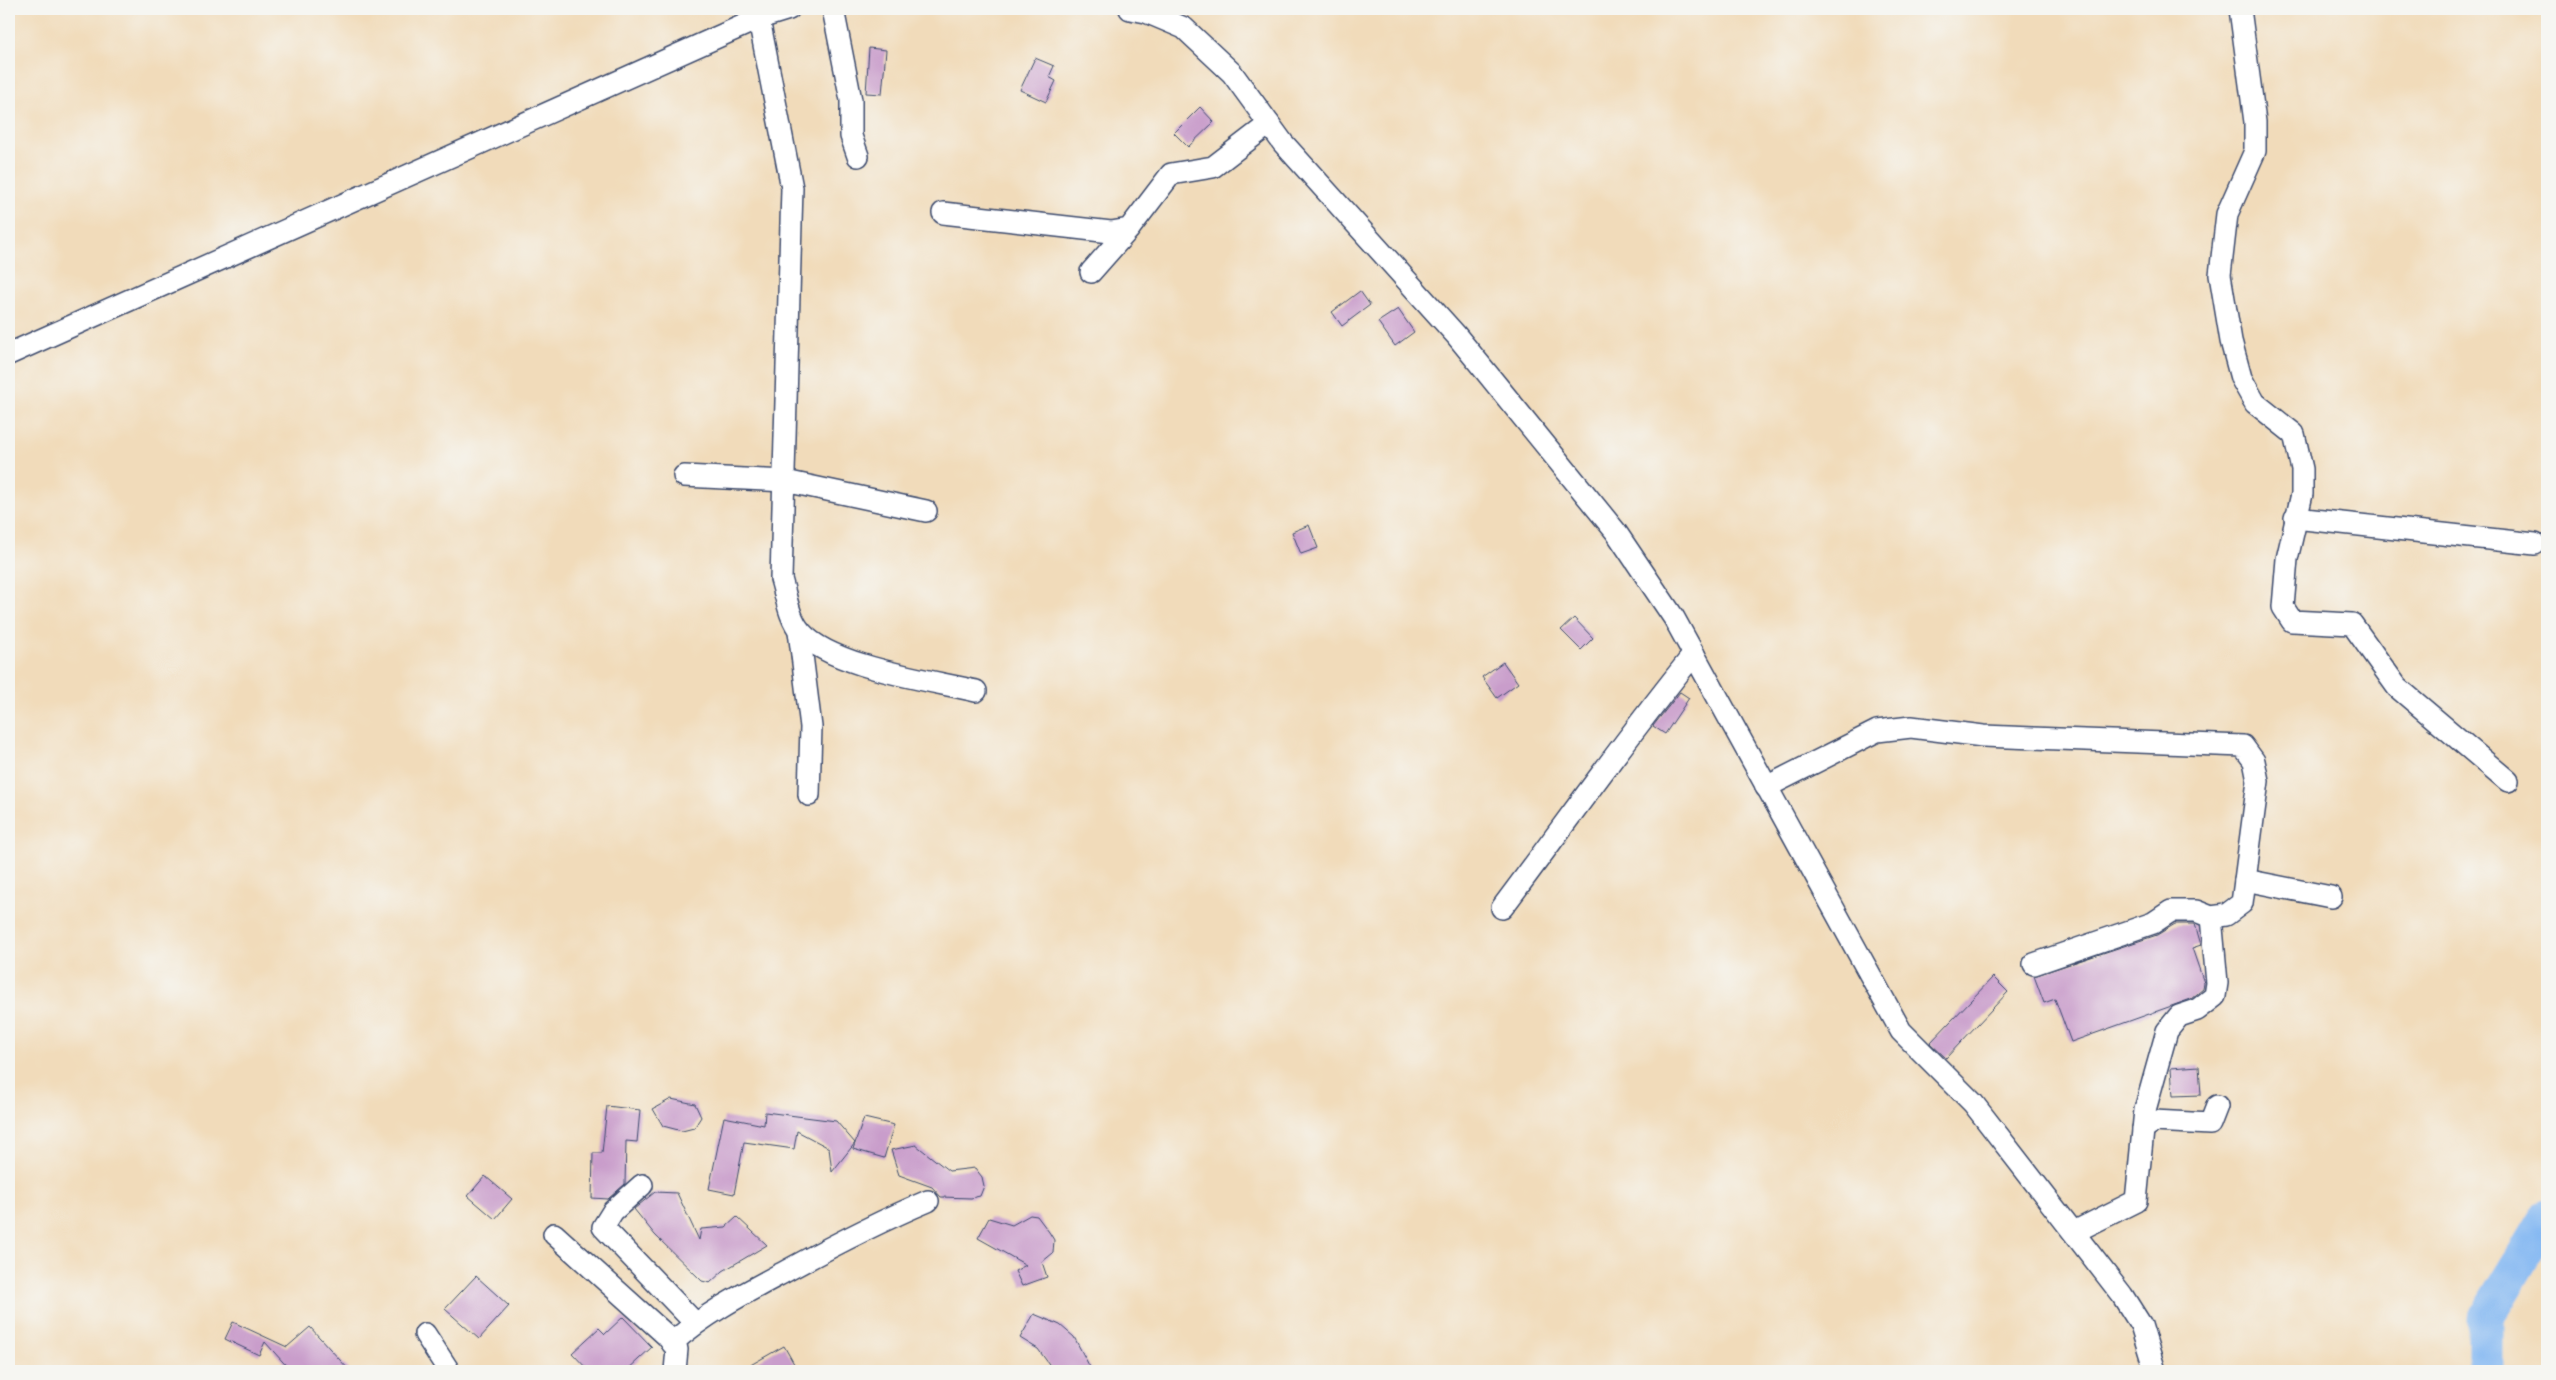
<svg xmlns="http://www.w3.org/2000/svg" width="2556" height="1380" font-family="'Balsamiq Sans',sans-serif">
  <style>
    .lines { fill: none; stroke-linecap: round; stroke-linejoin: round }
    .river { stroke: #84b8f2; stroke-width: 35 }
    .building { fill: #c99dcb }
    .street-casing { stroke: #3b496c; stroke-width: 24 }
    .street { stroke: #fff; stroke-width: 21 }
  </style>
  <rect width="100%" height="100%" fill="#f6f6f2"/>
  <filter id="ink" filterUnits="userSpaceOnUse"><feTurbulence type="fractalNoise" baseFrequency=".02" numOctaves="2"/><feDisplacementMap in="SourceGraphic" scale="10" xChannelSelector="R" yChannelSelector="G"/><feConvolveMatrix kernelMatrix="1 2 1 2 8 2 1 2 1" color-interpolation-filters="sRGB"/></filter>
  <filter id="wash" filterUnits="userSpaceOnUse"><feTurbulence type="fractalNoise" baseFrequency=".0096" numOctaves="4" result="noise"/><feDisplacementMap in="SourceGraphic" scale="20" xChannelSelector="R" yChannelSelector="G"/><feGaussianBlur stdDeviation="1.12" result="paint"/><feColorMatrix in="noise" values="0 0 0 0 0 0 0 0 0 0 0 0 0 0 0 0 0 1.4 0 .05"/><feComposite in="paint" operator="in"/></filter>
  <g filter="url(#wash)">
    <rect width="100%" height="100%" fill="#f1dbba"/>
    <g class="lines">
      <path class="river" d="M2486,1371V1318L2547,1216"/>
    </g>
    <g id="blocks">
      <g class="building">
        <path d="M869,48L886,50L882,94L866,93Z"/>
        <path d="M1035,58L1054,66L1049,77L1056,81L1046,102L1020,90Z"/>
        <path d="M1200,107L1214,122L1188,147L1174,133Z"/>
        <path d="M1360,291L1370,305L1342,326L1332,312Z"/>
        <path d="M1398,309L1414,332L1395,346L1378,322Z"/>
        <path d="M1309,525L1318,548L1301,554L1292,532Z"/>
        <path d="M1574,618L1593,638L1581,650L1561,630Z"/>
        <path d="M1503,662L1518,683L1497,698L1482,677Z"/>
        <path d="M1680,692L1689,698L1665,734L1653,726Z"/>
        <path d="M2175,924H2195L2201,945L2192,948L2204,983L2203,989L2191,999L2071,1042L2055,999L2044,1003L2034,976L2157,935Z"/>
        <path d="M1993,977L2008,992L1946,1058L1930,1043Z"/>
        <path d="M2199,1066L2201,1095L2173,1096L2171,1068Z"/>
        <path d="M671,1099L695,1104L701,1117L694,1128L682,1131L663,1126L653,1109Z"/>
        <path d="M607,1106L640,1110L637,1142L626,1141L625,1184L608,1199L592,1198L593,1153H602Z"/>
        <path d="M765,1112L836,1121L855,1143L832,1172L829,1148L797,1131L794,1149L744,1142L734,1194L709,1189L724,1117L764,1125Z"/>
        <path d="M864,1118L894,1125L884,1158L853,1149Z"/>
        <path d="M916,1145L949,1171L975,1168L982,1177L984,1186L980,1196L971,1198L941,1197L932,1187L899,1175L891,1150Z"/>
        <path d="M485,1176L512,1199L495,1219L468,1196Z"/>
        <path d="M655,1192L677,1193L699,1240L701,1229L726,1227L737,1217L767,1245L723,1271L710,1283L702,1281L655,1235L634,1209Z"/>
        <path d="M1030,1215L1037,1216L1049,1232L1054,1240L1053,1253L1042,1262L1047,1277L1022,1286L1015,1271L1026,1265L978,1238L989,1218L1012,1225Z"/>
        <path d="M476,1276L509,1306L479,1339L445,1309Z"/>
        <path d="M1034,1314L1060,1325L1074,1337L1092,1371H1054L1038,1349L1020,1338Z"/>
        <path d="M623,1317L652,1347L626,1371H589L572,1353L599,1328L605,1334Z"/>
        <path d="M233,1322L287,1347L310,1327L350,1371H291L265,1342L259,1355L225,1339Z"/>
        <path d="M784,1346L798,1371H740Z"/>
      </g>
    </g>
  </g>
  <g filter="url(#ink)">
    <use href="#blocks" fill-opacity="0" stroke="#3b496c" stroke-width="1"/>
    <g class="lines">
      <defs>
        <g id="street">
          <path d="M757,9L792,188L781,579C786,595 789,619 801,632C831,667 930,680 976,691"/>
          <path d="M833,9L851,100V136L858,156"/>
          <path d="M1130,9L1146,12L1184,28L1232,73L1283,143L1456,335L1616,532L1674,618L1901,1031L1973,1103L2122,1295L2141,1325L2155,1371"/>
          <path d="M2240,9L2255,122V151L2227,214L2220,275L2231,341L2241,378L2255,403L2294,434L2302,469V494L2287,559L2283,607L2292,621L2352,624L2397,687L2508,781"/>
          <path d="M943,213L1111,232L1129,229L1171,174L1213,167L1269,124"/>
          <path d="M1091,272L1129,229"/>
          <path d="M9,354L760,18L789,9"/>
          <path d="M684,476L785,481L926,511"/>
          <path d="M2295,518L2535,544"/>
          <path d="M799,631L811,727L809,795"/>
          <path d="M1766,787L1877,731L1911,727L1983,736L2243,746L2254,761L2258,781L2242,903L2226,915L2211,917L2196,911H2171L2153,923L2034,964"/>
          <path d="M2245,880L2331,897"/>
          <path d="M1502,908C1566,823 1627,736 1694,654"/>
          <path d="M2143,1129L2154,1121L2210,1124L2217,1106"/>
          <path d="M642,1185L613,1211L603,1227L695,1323"/>
          <path d="M2074,1232L2136,1201L2145,1110L2167,1031L2179,1016L2197,1010L2215,996L2217,983L2211,917"/>
          <path d="M554,1234L667,1336L677,1349L675,1371"/>
          <path d="M425,1334L449,1371"/>
          <path d="M672,1343C707,1312 747,1292 788,1270C834,1245 880,1221 928,1201"/>
        </g>
      </defs>
      <use href="#street" class="street-casing"/>
      <use href="#street" class="street"/>
    </g>
  </g>
  <rect width="2556" height="1380" fill="none" stroke="#f6f6f2" stroke-width="30"/>
</svg>
